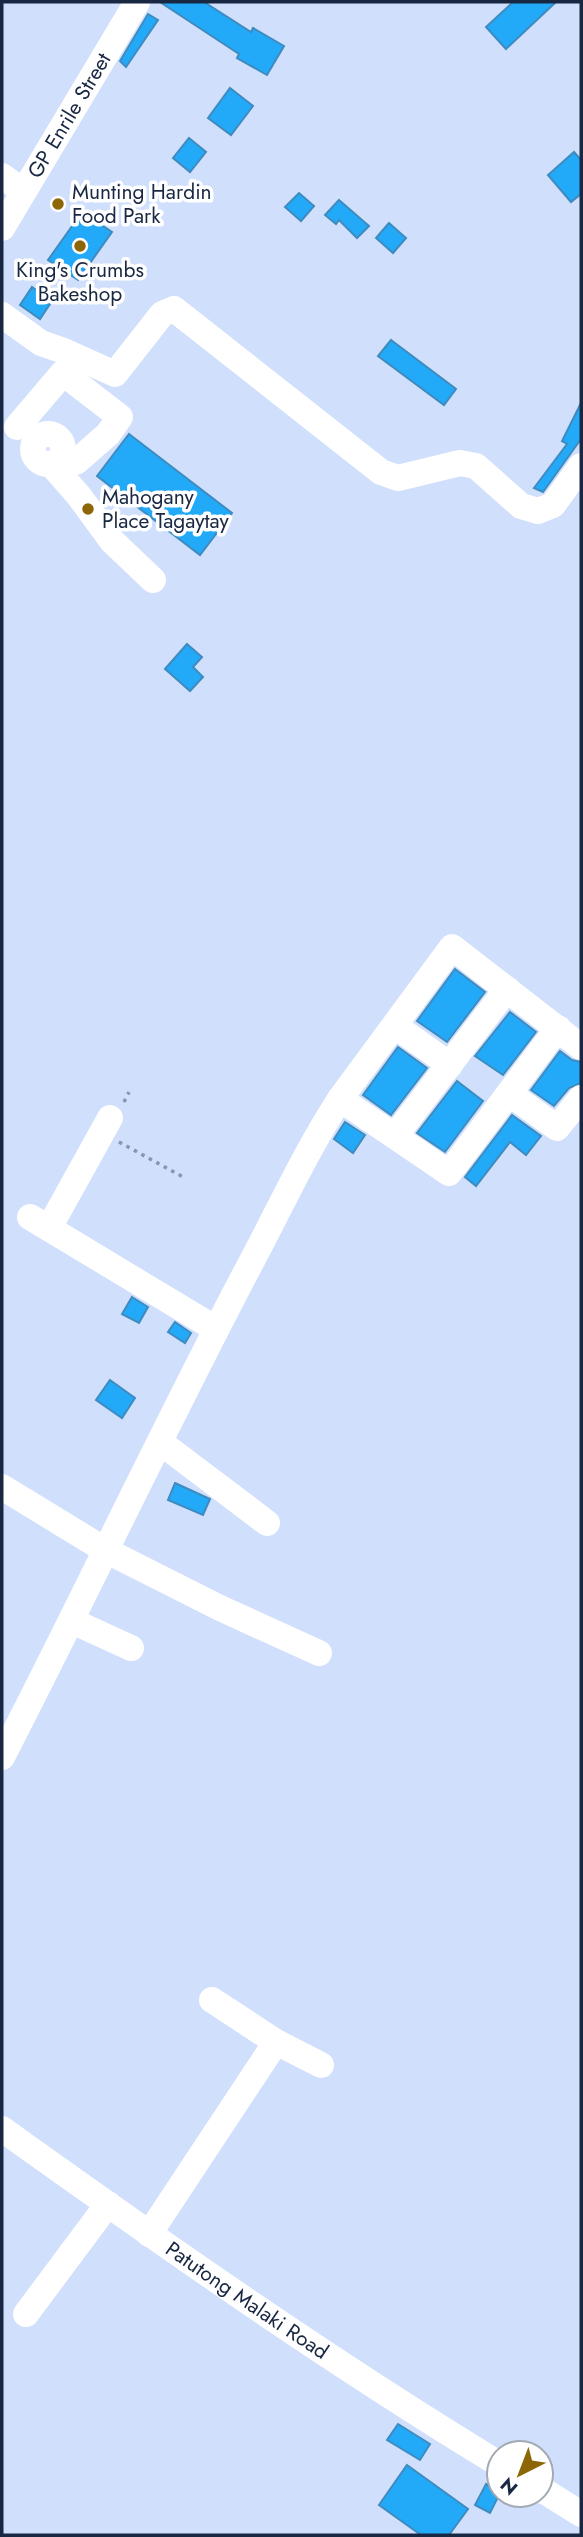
<svg xmlns="http://www.w3.org/2000/svg" width="583" height="2537" font-family="Jost,sans-serif">
  <style>
    .building { fill: #22aaf9; stroke: #3f8bbf; stroke-width: 2 }
    .lines { fill: none; stroke-linecap: round; stroke-linejoin: round }
    .path { stroke: #8695b1; stroke-width: 3.5; stroke-dasharray: 3.5 5; stroke-linecap: butt }
    .minor { stroke: #fff; stroke-width: 26 }
    .poi-dot { fill: #8d6608; stroke: #fff; stroke-width: 2.5 }
    .labels { text-anchor: middle; stroke-width: 7; stroke-linejoin: round; paint-order: stroke }
    .street-label { font-size: 21px; fill: #182742; stroke: #fff }
    .poi-label { font-size: 21px; fill: #182742; stroke: #fff; text-anchor: start }
  </style>
  <rect width="100%" height="100%" fill="#cfdffc"/>
  <g class="building">
    <path d="M160,2H204L251,32L253,28L284,46L267,75L237,58L239,54Z"/>
    <path d="M513,2H556L506,49L486,27Z"/>
    <path d="M148,14L158,20L126,67L120,61Z"/>
    <path d="M230,88L253,106L231,135L208,118Z"/>
    <path d="M189,138L206,152L190,172L173,158Z"/>
    <path d="M574,152L581,160V194L571,202L548,175Z"/>
    <path d="M299,193L314,206L301,221L285,207Z"/>
    <path d="M339,200L369,226L357,238L339,220L336,224L325,215Z"/>
    <path d="M82,212L112,232L78,280L48,260Z"/>
    <path d="M389,223L406,238L393,253L376,238Z"/>
    <path d="M32,287L52,301L40,319L20,305Z"/>
    <path d="M391,340L456,389L444,405L378,356Z"/>
    <path d="M581,403V439L543,492L534,488L567,444L562,441Z"/>
    <path d="M129,434L232,513L200,555L97,476Z"/>
    <path d="M187,644L202,657L193,667L203,677L190,691L165,669Z"/>
    <path d="M455,969L485,992L447,1042L417,1021Z"/>
    <path d="M510,1012L536,1032L503,1075L475,1056Z"/>
    <path d="M398,1047L427,1068L391,1115L363,1095Z"/>
    <path d="M560,1051L572,1060L581,1062V1083L569,1088L554,1106L531,1090Z"/>
    <path d="M457,1081L483,1101L445,1152L417,1133Z"/>
    <path d="M512,1115L541,1136L526,1155L510,1142L476,1186L465,1177Z"/>
    <path d="M345,1122L365,1135L353,1153L334,1139Z"/>
    <path d="M132,1297L148,1307L139,1323L122,1314Z"/>
    <path d="M175,1322L191,1333L185,1343L168,1332Z"/>
    <path d="M110,1380L135,1398L122,1418L96,1400Z"/>
    <path d="M175,1483L210,1499L203,1515L168,1500Z"/>
    <path d="M398,2424L430,2444L420,2460L387,2440Z"/>
    <path d="M407,2465L468,2509L449,2535H421L379,2505Z"/>
    <path d="M486,2484L499,2491V2495L490,2513L475,2505Z"/>
  </g>
  <g class="lines">
    <g class="path">
      <path d="M124,1102L129,1092"/>
      <path d="M119,1142L185,1178"/>
    </g>
    <g class="minor">
      <path d="M2,176L23,191"/>
      <path id="s1" d="M2,228L137,2"/>
      <path d="M2,315L41,343L64,351L115,374L162,314L174,309L381,472L398,478L460,463L476,466L521,506L538,511L553,505L581,466"/>
      <path d="M17,427L63,373L120,417L108,434L76,462L59,460"/>
      <circle cx="48" cy="449" r="15"/>
      <path d="M51,464L79,496L112,541L153,580"/>
      <path d="M395,1026L450,1065"/>
      <path d="M510,1094L557,1128L581,1098"/>
      <path d="M340,1099L452,947L581,1047"/>
      <path d="M395,1136L507,989"/>
      <path d="M30,1217L216,1329"/>
      <path d="M49,1228L110,1118"/>
      <path d="M160,1442L267,1523"/>
      <path d="M2,1487L105,1550L220,1608L319,1653"/>
      <path d="M72,1621L131,1648"/>
      <path d="M2,1757C85,1596 162,1432 246,1272C277,1215 304,1154 340,1099L449,1173L558,1028"/>
      <path d="M212,2000L276,2042L321,2065"/>
      <path id="s2" d="M2,2129C164,2245 328,2360 499,2464"/>
      <path d="M149,2234L276,2042"/>
      <path d="M26,2314L108,2204"/>
      <path d="M541,2489L581,2514"/>
    </g>
  </g>
  <g class="poi-dot">
    <circle cx="58" cy="204" r="7"/>
    <circle cx="80" cy="246" r="7"/>
    <circle cx="88" cy="509" r="7"/>
  </g>
  <g class="labels">
    <g class="street-label">
      <text dy="7" stroke="none"><textPath href="#s1" startOffset="131">GP Enrile Street</textPath></text>
      <text dy="7" stroke="none"><textPath href="#s2" startOffset="299">Patutong Malaki Road</textPath></text>
    </g>
    <g class="poi-label">
      <text x="72" y="199">Munting Hardin<tspan x="72" dy="24">Food Park</tspan></text>
      <text x="80" y="277" text-anchor="middle">King's Crumbs<tspan x="80" dy="24">Bakeshop</tspan></text>
      <text x="102" y="504">Mahogany<tspan x="102" dy="24">Place Tagaytay</tspan></text>
    </g>
  </g>
  <rect width="583" height="2537" fill="none" stroke="#182742" stroke-width="7"/>
  <g transform="translate(520 2474) rotate(222)"><circle r="33" fill="#ffffff" stroke="#a3a9b3" stroke-width="2"/>
  <path d="M0-5L12 26L0 18L-12 26Z" fill="#8d6608"/>
  <text y="-10" font-size="19" font-weight="bold" text-anchor="middle" fill="#182742">N</text>
  </g>
</svg>
